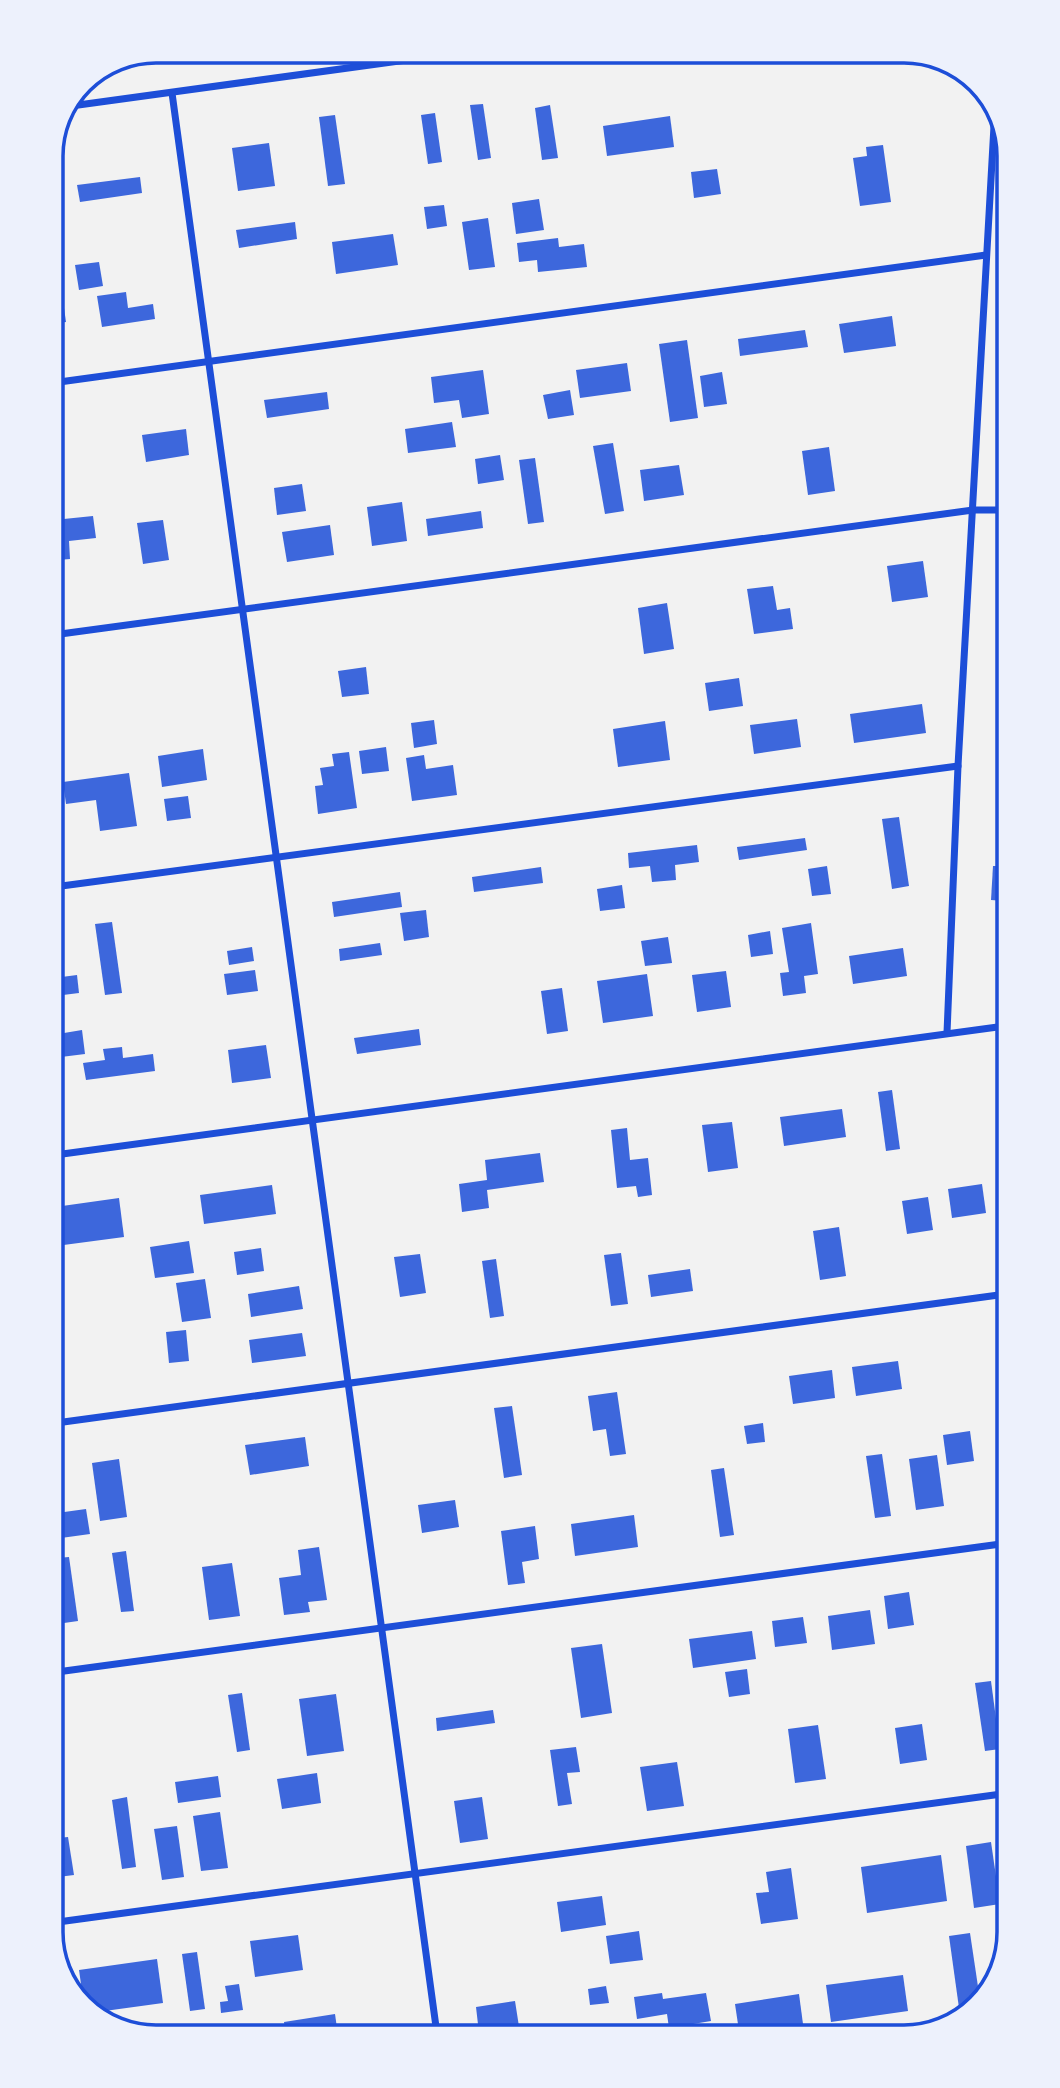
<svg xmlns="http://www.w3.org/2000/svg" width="1060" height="2088" font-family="'Public Sans',sans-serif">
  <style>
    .building { fill: #3d67dc }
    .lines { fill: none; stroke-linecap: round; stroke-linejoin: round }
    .minor { stroke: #1d4ed8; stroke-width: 7 }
    .rim { fill: none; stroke: #1d4ed8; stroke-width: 3.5 }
  </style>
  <rect width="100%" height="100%" fill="#f2f2f2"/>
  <g class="building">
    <path d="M483,104L491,158L478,160L470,105Z"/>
    <path d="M550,105L558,158L542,160L535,108Z"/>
    <path d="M435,113L442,162L428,164L421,115Z"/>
    <path d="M335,115L345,184L328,186L319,117Z"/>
    <path d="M670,116L674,147L607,156L603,126Z"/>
    <path d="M269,143L275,186L238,191L232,148Z"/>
    <path d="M883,145L891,202L860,206L853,158L867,156L866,147Z"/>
    <path d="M717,169L721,194L694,198L691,172Z"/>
    <path d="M140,177L142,193L80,202L77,185Z"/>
    <path d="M539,199L544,230L516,234L512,203Z"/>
    <path d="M444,205L447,226L427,229L424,207Z"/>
    <path d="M488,218L495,267L469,270L462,222Z"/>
    <path d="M295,222L297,239L239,248L236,230Z"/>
    <path d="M393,234L398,265L336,274L332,242Z"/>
    <path d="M558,238L559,247L584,244L587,267L538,272L537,260L519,262L517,243Z"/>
    <path d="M99,262L103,286L79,290L75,265Z"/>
    <path d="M126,292L128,308L153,304L155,319L102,327L97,296Z"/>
    <path d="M62,294L66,322L52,324V295Z"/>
    <path d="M892,316L896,346L844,353L839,324Z"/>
    <path d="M805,330L808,347L740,356L738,339Z"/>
    <path d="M687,340L698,418L670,422L659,344Z"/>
    <path d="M627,363L631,391L580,398L576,370Z"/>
    <path d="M483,370L489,414L462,418L459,400L434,403L431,377Z"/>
    <path d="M722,372L727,404L704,407L700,376Z"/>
    <path d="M570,390L574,415L548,419L543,395Z"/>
    <path d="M327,392L329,409L267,418L264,400Z"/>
    <path d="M452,422L456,447L408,453L405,429Z"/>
    <path d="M186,429L189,455L146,462L142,435Z"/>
    <path d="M613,443L624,511L605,514L593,446Z"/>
    <path d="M829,447L835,491L808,495L802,451Z"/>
    <path d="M500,455L504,480L478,484L475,459Z"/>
    <path d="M535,458L544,522L528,524L519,460Z"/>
    <path d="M679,465L684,495L644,501L640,470Z"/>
    <path d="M302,484L306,511L277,515L274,488Z"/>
    <path d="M402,502L407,541L372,546L367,507Z"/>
    <path d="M481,511L483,528L428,536L426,519Z"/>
    <path d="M93,516L96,538L69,541L70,559L58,560L54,520Z"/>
    <path d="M163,520L169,560L143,564L137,523Z"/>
    <path d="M330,525L334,555L287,562L282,532Z"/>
    <path d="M923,561L928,597L892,602L887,566Z"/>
    <path d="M773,586L777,610L790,608L793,629L754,634L747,589Z"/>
    <path d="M667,603L674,649L644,654L638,608Z"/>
    <path d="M366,667L369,694L342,697L338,671Z"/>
    <path d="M739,678L743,706L709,711L705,683Z"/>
    <path d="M60,691L64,722L53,723V692Z"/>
    <path d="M922,704L926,733L854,743L850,714Z"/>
    <path d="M797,719L801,747L754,754L750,725Z"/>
    <path d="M434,720L437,744L414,748L411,723Z"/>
    <path d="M665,721L670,760L618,767L613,729Z"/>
    <path d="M386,747L389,771L362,774L359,751Z"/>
    <path d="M203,749L207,780L162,787L158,756Z"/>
    <path d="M349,752L357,808L318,814L315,786L323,785L320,768L334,766L332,754Z"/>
    <path d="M424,755L426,769L453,765L457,795L412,801L406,758Z"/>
    <path d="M129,773L137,826L100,831L96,800L66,804L63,782Z"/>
    <path d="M188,796L191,818L167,821L164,799Z"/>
    <path d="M899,817L909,886L892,889L882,819Z"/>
    <path d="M805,838L807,850L739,860L737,847Z"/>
    <path d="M697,845L699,862L675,865L676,880L652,882L650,866L629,868L628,853Z"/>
    <path d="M827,866L831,894L812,896L808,869Z"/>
    <path d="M993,866H1005V901L991,900Z"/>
    <path d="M541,867L543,883L474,892L472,877Z"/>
    <path d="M622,885L625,908L600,911L597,889Z"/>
    <path d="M400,892L402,907L334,917L332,902Z"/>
    <path d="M426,910L429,937L404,941L400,913Z"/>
    <path d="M112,922L122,993L105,995L95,924Z"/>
    <path d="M811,923L818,974L804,976L806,993L783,996L780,973L789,972L782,928Z"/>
    <path d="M770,931L773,954L751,957L748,935Z"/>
    <path d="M668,937L672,963L645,966L641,941Z"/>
    <path d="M380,943L382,955L340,961L339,949Z"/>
    <path d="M252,947L254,961L229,965L227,951Z"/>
    <path d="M903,948L907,976L853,984L849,956Z"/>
    <path d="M255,970L258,991L227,995L224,974Z"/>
    <path d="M726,971L731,1007L697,1012L692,975Z"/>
    <path d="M647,974L653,1016L603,1023L597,981Z"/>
    <path d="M77,975L79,993L55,996L54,978Z"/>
    <path d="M562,988L568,1031L547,1034L541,991Z"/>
    <path d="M419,1029L421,1045L357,1054L354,1038Z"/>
    <path d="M82,1030L85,1054L61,1057L58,1034Z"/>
    <path d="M266,1045L271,1078L232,1083L228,1050Z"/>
    <path d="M122,1047L123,1058L153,1054L155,1071L86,1080L83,1063L105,1060L103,1049Z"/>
    <path d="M892,1090L900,1149L886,1151L878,1092Z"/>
    <path d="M1006,1092V1127H1000L996,1094Z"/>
    <path d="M842,1109L846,1137L784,1146L780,1117Z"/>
    <path d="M732,1122L738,1168L708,1172L702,1125Z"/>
    <path d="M627,1128L630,1160L648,1158L652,1195L638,1197L636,1186L617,1188L611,1130Z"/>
    <path d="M540,1153L544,1182L487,1190L489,1208L462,1212L459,1184L487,1180L485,1160Z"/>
    <path d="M982,1184L986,1213L952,1218L948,1189Z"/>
    <path d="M272,1185L276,1214L204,1224L200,1195Z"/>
    <path d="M928,1197L933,1230L907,1234L902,1201Z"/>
    <path d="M119,1198L124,1237L56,1246L55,1207Z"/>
    <path d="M1006,1215V1249L1002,1250L997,1216Z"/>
    <path d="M839,1227L846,1276L820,1280L813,1231Z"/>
    <path d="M189,1241L194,1273L155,1278L150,1247Z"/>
    <path d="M261,1248L264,1271L237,1275L234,1252Z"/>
    <path d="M621,1253L628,1304L611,1306L604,1255Z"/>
    <path d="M420,1254L426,1293L400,1297L394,1257Z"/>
    <path d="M496,1259L504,1316L490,1318L482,1261Z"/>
    <path d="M690,1269L693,1291L651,1297L648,1275Z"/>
    <path d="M205,1279L211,1318L182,1322L176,1283Z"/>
    <path d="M299,1286L303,1309L251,1317L248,1294Z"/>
    <path d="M186,1330L189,1361L169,1363L166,1332Z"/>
    <path d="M302,1333L306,1356L252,1363L249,1340Z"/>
    <path d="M898,1361L902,1389L856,1396L852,1367Z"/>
    <path d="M832,1370L835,1398L793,1404L789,1376Z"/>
    <path d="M617,1392L626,1454L610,1456L606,1429L593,1431L588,1396Z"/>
    <path d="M512,1406L522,1475L504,1478L494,1408Z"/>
    <path d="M763,1423L765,1442L747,1444L744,1426Z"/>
    <path d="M970,1431L974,1461L947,1465L943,1435Z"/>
    <path d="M305,1437L309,1466L250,1475L245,1445Z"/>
    <path d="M882,1454L891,1516L875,1518L866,1456Z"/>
    <path d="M937,1455L944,1506L916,1510L909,1459Z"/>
    <path d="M119,1459L127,1517L100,1521L92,1463Z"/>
    <path d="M724,1468L734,1535L720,1537L711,1470Z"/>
    <path d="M455,1500L459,1527L422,1533L418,1505Z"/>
    <path d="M86,1509L90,1534L61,1538L57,1513Z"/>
    <path d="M634,1515L638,1547L575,1556L571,1524Z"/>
    <path d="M535,1526L539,1559L522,1562L525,1583L508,1585L501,1531Z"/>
    <path d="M319,1547L327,1600L308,1602L310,1612L284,1615L279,1578L301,1575L298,1550Z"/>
    <path d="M126,1551L134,1611L121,1612L112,1553Z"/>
    <path d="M69,1557L78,1621L64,1623L57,1577V1558Z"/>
    <path d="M232,1563L240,1616L209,1620L202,1567Z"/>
    <path d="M909,1592L914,1625L888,1629L884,1596Z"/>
    <path d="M870,1610L875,1644L832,1650L828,1616Z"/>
    <path d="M803,1617L807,1643L775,1647L772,1621Z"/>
    <path d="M752,1631L756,1659L693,1668L689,1639Z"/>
    <path d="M602,1644L612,1713L581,1718L571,1648Z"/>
    <path d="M747,1669L750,1694L729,1697L725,1672Z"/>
    <path d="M991,1681L1000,1749L985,1751L975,1683Z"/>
    <path d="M242,1693L250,1750L237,1752L228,1695Z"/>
    <path d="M336,1694L344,1751L307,1756L299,1699Z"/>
    <path d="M493,1710L495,1723L437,1731L436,1718Z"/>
    <path d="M922,1724L927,1760L900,1764L895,1728Z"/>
    <path d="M818,1725L826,1779L795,1783L788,1729Z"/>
    <path d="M576,1747L580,1772L567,1773L572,1804L558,1806L550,1750Z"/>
    <path d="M677,1762L684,1806L647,1811L640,1767Z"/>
    <path d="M317,1773L321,1803L282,1809L277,1779Z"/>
    <path d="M218,1776L221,1797L178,1803L175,1782Z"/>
    <path d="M127,1797L136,1867L122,1869L112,1800Z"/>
    <path d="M482,1797L488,1839L460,1843L454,1801Z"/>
    <path d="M220,1812L228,1868L201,1871L193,1816Z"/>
    <path d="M177,1826L184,1877L162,1880L154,1829Z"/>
    <path d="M68,1837L74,1875L58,1877V1838Z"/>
    <path d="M991,1842L1000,1904L974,1908L966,1846Z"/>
    <path d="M941,1855L947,1901L867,1913L861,1867Z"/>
    <path d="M791,1868L798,1919L761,1924L756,1893L769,1892L766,1872Z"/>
    <path d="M602,1896L606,1925L561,1932L557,1902Z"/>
    <path d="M639,1931L643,1960L610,1964L606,1936Z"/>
    <path d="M970,1933L980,2000L972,2006L959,2008L949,1936Z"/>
    <path d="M298,1935L303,1970L255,1977L250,1941Z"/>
    <path d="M197,1952L205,2009L190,2011L182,1954Z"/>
    <path d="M157,1959L163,2003L90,2013L84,2005L79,1970Z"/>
    <path d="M903,1975L908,2011L831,2022L826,1985Z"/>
    <path d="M239,1984L243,2010L221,2013L220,2002L228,2001L225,1986Z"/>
    <path d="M606,1986L609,2003L590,2005L588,1989Z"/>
    <path d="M662,1993L663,1999L706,1993L711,2021L669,2028L667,2014L637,2019L634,1997Z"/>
    <path d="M799,1994L803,2024L761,2031H739L735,2004Z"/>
    <path d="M515,2001L520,2033L495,2034L494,2031L479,2033L476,2007Z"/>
    <path d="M335,2014L338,2035L286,2036L284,2022Z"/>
  </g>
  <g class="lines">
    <g class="minor">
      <path d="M172,93L437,2034"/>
      <path d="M71,106L472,51"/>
      <path d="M52,383L986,255"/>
      <path d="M53,635L973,510H1003"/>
      <path d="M54,887L958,766"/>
      <path d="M947,1033L958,766L995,108"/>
      <path d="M55,1155L1005,1026"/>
      <path d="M56,1423L1006,1294"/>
      <path d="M57,1672L1008,1543"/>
      <path d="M58,1922L1009,1793"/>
    </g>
  </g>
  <path d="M0 0H1060V2088H0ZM156 63H904A93 93 0 0 1 997 156V1932A93 93 0 0 1 904 2025H156A93 93 0 0 1 63 1932V156A93 93 0 0 1 156 63Z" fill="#edf1fc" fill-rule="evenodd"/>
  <path class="rim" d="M156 63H904A93 93 0 0 1 997 156V1932A93 93 0 0 1 904 2025H156A93 93 0 0 1 63 1932V156A93 93 0 0 1 156 63Z"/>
</svg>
